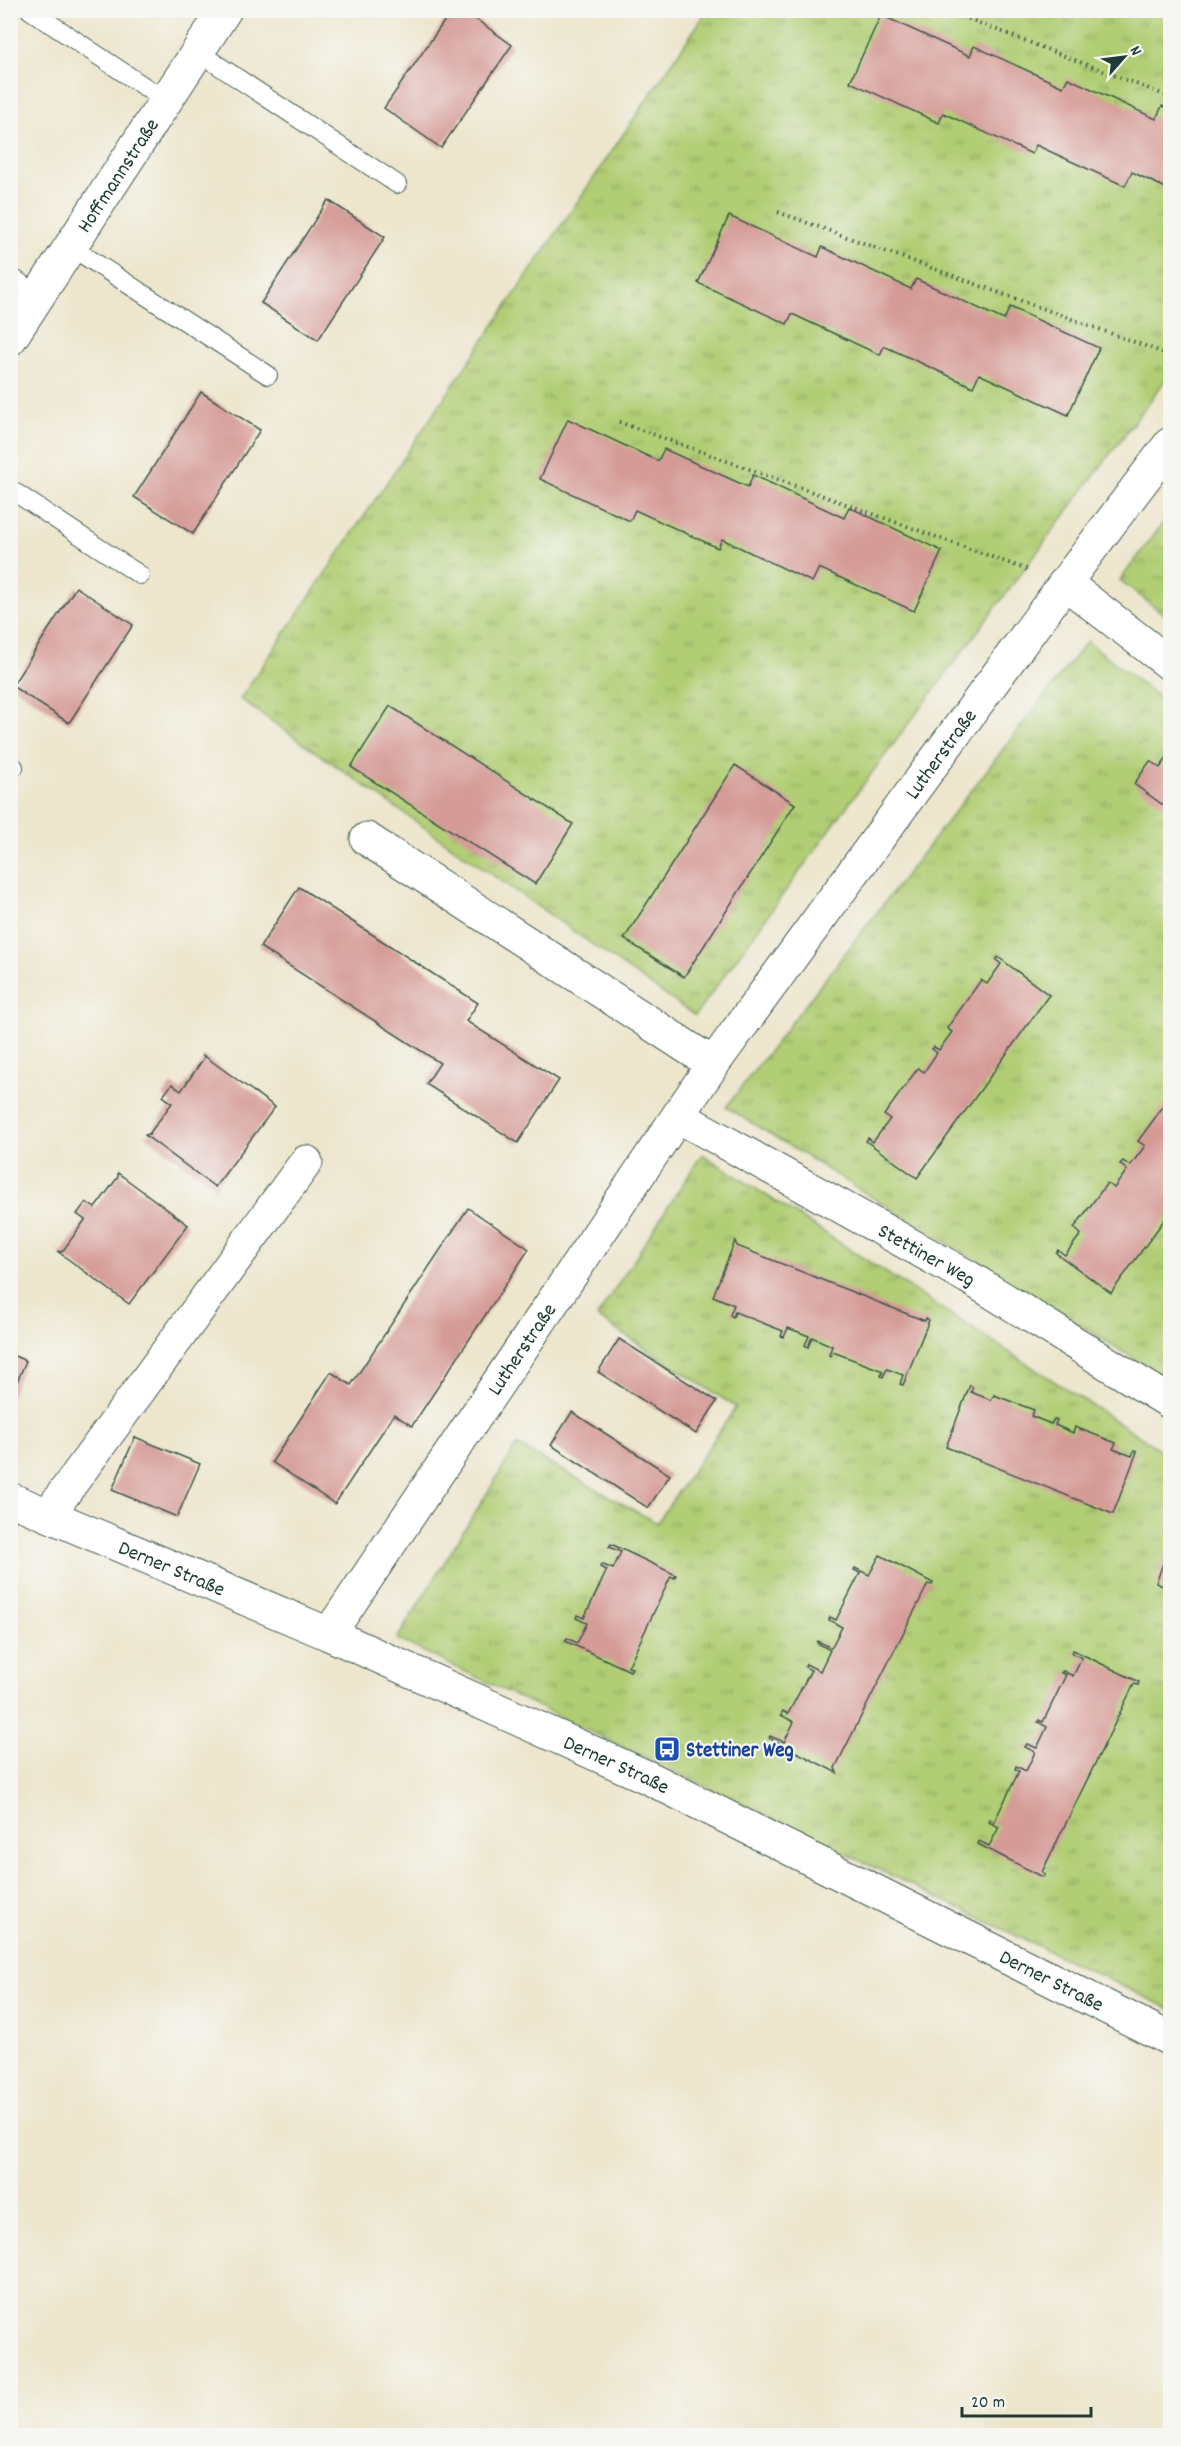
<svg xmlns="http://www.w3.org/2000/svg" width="1181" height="2446" font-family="Dekko,sans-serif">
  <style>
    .grass { fill: url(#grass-tufts); stroke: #688654; stroke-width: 1.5 }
    .building { fill: #d59b97 }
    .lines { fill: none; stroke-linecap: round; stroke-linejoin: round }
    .service-casing { stroke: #3e564b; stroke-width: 20 }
    .minor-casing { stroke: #3e564b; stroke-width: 35 }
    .tertiary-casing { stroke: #3e564b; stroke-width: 35 }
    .path { stroke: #3e564b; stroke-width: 4; stroke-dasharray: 1.5 4.5; stroke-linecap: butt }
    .service { stroke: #fff; stroke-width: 18 }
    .minor { stroke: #fff; stroke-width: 33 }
    .tertiary { stroke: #fff; stroke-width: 33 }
    .labels { text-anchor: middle; stroke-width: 4.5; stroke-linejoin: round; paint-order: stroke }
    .street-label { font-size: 21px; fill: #1f3d34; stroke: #f6f6f2 }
    .transit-label { font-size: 21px; font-weight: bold; fill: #164399; stroke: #f6f6f2; text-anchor: start }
  </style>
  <defs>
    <pattern id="grass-tufts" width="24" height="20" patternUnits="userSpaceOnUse" patternTransform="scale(1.5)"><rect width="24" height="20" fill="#b1ce75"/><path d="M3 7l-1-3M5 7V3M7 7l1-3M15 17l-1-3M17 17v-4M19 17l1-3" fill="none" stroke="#8fa861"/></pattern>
  </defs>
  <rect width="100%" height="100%" fill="#f6f6f2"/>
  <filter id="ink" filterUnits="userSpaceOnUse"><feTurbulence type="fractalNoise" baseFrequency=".0167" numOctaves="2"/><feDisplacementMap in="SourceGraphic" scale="12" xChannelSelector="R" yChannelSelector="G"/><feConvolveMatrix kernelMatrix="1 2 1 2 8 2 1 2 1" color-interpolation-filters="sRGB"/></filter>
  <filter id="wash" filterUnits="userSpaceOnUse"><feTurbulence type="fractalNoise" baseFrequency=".008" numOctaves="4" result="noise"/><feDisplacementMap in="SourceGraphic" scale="24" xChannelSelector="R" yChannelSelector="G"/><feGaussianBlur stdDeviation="1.35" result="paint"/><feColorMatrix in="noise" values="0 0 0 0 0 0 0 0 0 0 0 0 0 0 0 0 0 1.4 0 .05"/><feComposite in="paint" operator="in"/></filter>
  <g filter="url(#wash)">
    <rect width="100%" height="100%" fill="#ede6cd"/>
    <g class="grass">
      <path d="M707,11H1170V374L842,813L695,1016L240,699Z"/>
      <path d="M1170,514V619L1120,580Z"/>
      <path d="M1087,641L1170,706V1381L726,1107Z"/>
      <path d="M702,1154L1170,1456V2009L397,1639L517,1445L657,1523L736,1407L597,1317Z"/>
    </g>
    <g id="blocks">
      <g class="building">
        <path d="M452,10H463L512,45L441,148L384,108Z"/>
        <path d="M881,15L970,56L974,46L1063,87L1068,78L1156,119L1162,106L1170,109V190L1132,172L1125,186L1036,145L1032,154L943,113L939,123L850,82Z"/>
        <path d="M328,200L385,237L318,340L261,303Z"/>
        <path d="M729,216L818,257L822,247L911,289L916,279L1004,320L1010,307L1099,348L1068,415L979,374L973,387L884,346L880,355L792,314L787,324L698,283Z"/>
        <path d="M201,392L260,430L193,534L134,497Z"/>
        <path d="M568,419L658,461L664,449L748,487L753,475L844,518L849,507L942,551L914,611L819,568L812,582L722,539L718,548L635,510L630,521L540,479Z"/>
        <path d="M76,587L133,625L69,723L12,686Z"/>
        <path d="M390,706L573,824L535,884L351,767Z"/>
        <path d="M1170,753V810L1134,784L1150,761L1160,768Z"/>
        <path d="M735,765L795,804L684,977L624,939Z"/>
        <path d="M299,887L478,1003L466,1021L559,1080L518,1143L426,1084L440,1063L260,947Z"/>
        <path d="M998,957L1049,995L917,1178L866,1141L868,1138L873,1142L890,1119L884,1115L918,1068L924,1072L937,1053L932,1049L934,1047L939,1050L952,1032L947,1028L981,980L987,984L1001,964L996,960Z"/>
        <path d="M203,1055L275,1107L215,1187L145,1135L149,1134L172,1103L163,1096L172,1084L181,1091L204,1058Z"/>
        <path d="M1170,1097V1212L1111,1293L1056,1253L1058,1250L1065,1255L1081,1234L1074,1228L1107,1183L1114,1188L1127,1170L1120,1164L1123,1161L1130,1166L1145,1146L1138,1141Z"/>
        <path d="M118,1173L188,1225L129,1304L57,1251L62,1252L85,1220L77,1214L86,1202L95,1208L118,1177Z"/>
        <path d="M468,1208L529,1249L412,1426L394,1414L335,1504L272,1462L331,1372L351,1385Z"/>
        <path d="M735,1241L737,1246L925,1321L926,1318L929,1320L903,1385L900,1384L903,1375L887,1369L883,1377L881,1376L883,1371L833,1352L831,1356L829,1355L832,1346L812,1337L808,1347L805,1345L809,1336L788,1328L784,1337L781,1336L783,1331L735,1312L733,1317L730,1315L734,1305L713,1296Z"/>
        <path d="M619,1339L717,1401L696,1434L598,1372Z"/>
        <path d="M10,1354L26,1361L11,1396H10Z"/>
        <path d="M970,1385L973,1387L971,1392L991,1400L994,1395L1034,1410L1031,1416L1051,1424L1054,1419L1057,1420L1055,1425L1073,1433L1075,1427L1116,1443L1113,1449L1132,1456L1134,1451L1137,1452L1113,1514L946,1447Z"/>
        <path d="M572,1412L670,1475L648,1508L551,1445Z"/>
        <path d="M135,1437L200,1464L177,1517L112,1490Z"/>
        <path d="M611,1544L676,1575L674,1578L671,1576L628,1667L632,1668L630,1671L565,1641L567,1638L577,1643L587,1623L576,1618L577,1615L584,1618L607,1570L600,1567L601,1564L613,1569L621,1552L609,1547Z"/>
        <path d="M1170,1544V1589L1156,1583Z"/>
        <path d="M880,1555L933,1583L932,1585L928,1584L835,1768L837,1773L769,1738L770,1736L784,1742L794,1722L781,1715L783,1711L788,1714L811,1670L805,1667L806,1664L820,1671L830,1650L817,1643L818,1641L831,1648L842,1627L829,1620L830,1617L836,1620L860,1573L854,1570L855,1568L869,1575Z"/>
        <path d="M1073,1650L1139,1682L1138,1685L1134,1684L1042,1872L1045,1874L1043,1877L978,1844L979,1841L989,1846L999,1827L989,1822L990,1819L994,1822L1019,1771L1015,1769L1016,1766L1026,1771L1035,1752L1025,1747L1027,1744L1037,1748L1047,1727L1038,1722L1039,1720L1043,1722L1066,1675L1061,1673L1063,1671L1073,1676L1082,1658L1072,1653Z"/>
      </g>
    </g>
  </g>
  <g filter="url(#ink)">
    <use href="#blocks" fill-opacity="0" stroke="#3e564b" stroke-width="1.5"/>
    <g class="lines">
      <defs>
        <g id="service">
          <path d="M30,10L166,101"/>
          <path d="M198,52L397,184"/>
          <path d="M71,247L268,375"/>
          <path d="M10,276L39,296"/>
          <path d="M10,489L140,575"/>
          <path d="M10,764L14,767"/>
        </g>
        <g id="minor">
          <path id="s1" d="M10,339L225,10"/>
          <path d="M1065,583L1170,664"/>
          <path d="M367,839L713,1064"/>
          <path id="s2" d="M678,1116L968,1277L1170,1402"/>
          <path d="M48,1515L306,1162"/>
          <path id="s3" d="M329,1634L713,1064L1065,583L1170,444"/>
        </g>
        <g id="tertiary">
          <path id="s4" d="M10,1499L329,1634L649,1778L1170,2039"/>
        </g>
      </defs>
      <use href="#service" class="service-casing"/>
      <use href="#minor" class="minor-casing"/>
      <use href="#tertiary" class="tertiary-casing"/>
      <g class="path">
        <path d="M946,10L1170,97"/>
        <path d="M778,212L1170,355"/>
        <path d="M619,422L1028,570"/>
      </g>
      <use href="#service" class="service"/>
      <use href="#minor" class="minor"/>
      <use href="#tertiary" class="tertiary"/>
    </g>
  </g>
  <defs>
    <symbol id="bus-square" viewBox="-11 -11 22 22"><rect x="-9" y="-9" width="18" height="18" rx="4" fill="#1a4fb4" stroke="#f6f6f2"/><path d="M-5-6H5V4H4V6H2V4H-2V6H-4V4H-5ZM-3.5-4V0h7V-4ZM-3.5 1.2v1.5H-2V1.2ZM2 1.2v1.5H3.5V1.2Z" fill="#fff"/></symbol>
  </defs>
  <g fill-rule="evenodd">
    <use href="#bus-square" x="652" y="1734" width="30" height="30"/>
  </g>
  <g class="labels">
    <g class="street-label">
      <text dy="7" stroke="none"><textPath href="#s1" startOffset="196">Hoffmannstraße</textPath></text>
      <text dy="7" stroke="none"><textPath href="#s3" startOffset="1072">Lutherstraße</textPath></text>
      <text dy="7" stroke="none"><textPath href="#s2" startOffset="285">Stettiner Weg</textPath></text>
      <text dy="7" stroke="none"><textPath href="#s3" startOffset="344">Lutherstraße</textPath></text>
      <text dy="7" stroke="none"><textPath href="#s4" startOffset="176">Derner Straße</textPath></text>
      <text dy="7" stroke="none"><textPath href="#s4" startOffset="662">Derner Straße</textPath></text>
      <text dy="7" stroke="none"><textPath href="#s4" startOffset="1148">Derner Straße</textPath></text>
    </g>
    <g class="transit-label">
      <text x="686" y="1756">Stettiner Weg</text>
    </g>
  </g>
  <rect width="1181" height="2446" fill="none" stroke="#f6f6f2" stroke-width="36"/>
  <g transform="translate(1124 57) rotate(62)" stroke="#f6f6f2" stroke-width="4.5" paint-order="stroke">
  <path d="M0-4.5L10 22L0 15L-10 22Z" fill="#1f3d34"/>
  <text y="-9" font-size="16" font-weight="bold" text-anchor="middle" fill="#1f3d34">N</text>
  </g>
  <path d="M962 2407v9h129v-9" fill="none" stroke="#1f3d34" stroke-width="3"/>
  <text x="971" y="2407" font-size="18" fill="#1f3d34" stroke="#f6f6f2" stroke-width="4.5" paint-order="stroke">20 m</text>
</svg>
